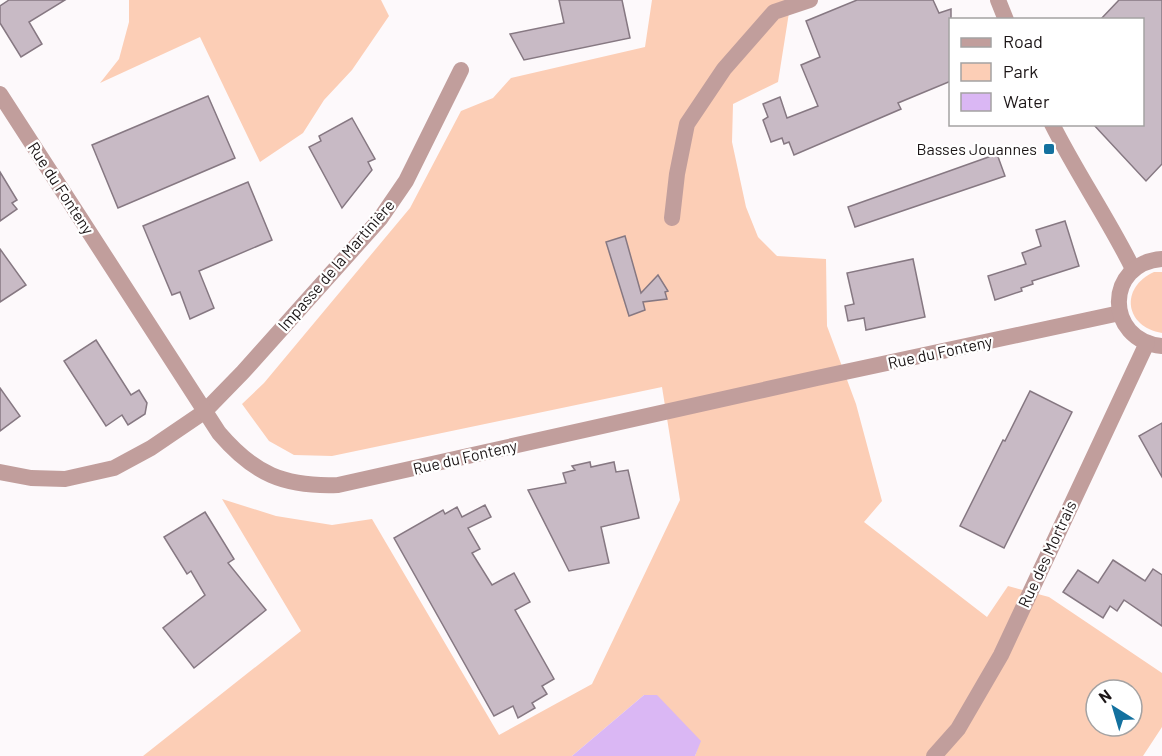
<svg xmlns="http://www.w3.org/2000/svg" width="1162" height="756" font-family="Barlow,sans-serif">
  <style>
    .green { fill: #fcceb6; fill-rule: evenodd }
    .water { fill: #dab7f4 }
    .building { fill: #c8bac5; stroke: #867882; stroke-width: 1.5 }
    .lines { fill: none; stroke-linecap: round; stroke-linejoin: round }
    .minor { stroke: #c19e9c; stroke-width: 16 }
    .tertiary { stroke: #c19e9c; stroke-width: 16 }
    .poi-dot { fill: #13719f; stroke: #fff; stroke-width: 2 }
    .labels { text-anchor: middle; stroke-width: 4.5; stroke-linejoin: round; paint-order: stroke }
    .poi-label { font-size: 16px; fill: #1c1617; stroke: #fff; text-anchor: end }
    .street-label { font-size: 16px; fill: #1c1617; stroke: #fff }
  </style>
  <rect width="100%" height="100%" fill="#fdf9fb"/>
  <g class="green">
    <path d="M129,0H381L389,16L352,70L324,100L303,133L260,162L200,37L100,83L119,59L129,22Z"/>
    <path d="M652,0H791L778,82L733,104L732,142L746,207L758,237L777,256L826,259L827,326L856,404L882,501L864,522L987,617L1008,586L1049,597L1162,673V727L1143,756H695L700,741L644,695L572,756H143L301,631L222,499L276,516L332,525L372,519L499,735L592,684L680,500L662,387L332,456L294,455L269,441L242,404L264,383L410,208L461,111L493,98L511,78L645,47ZM1096,690H1132V726H1096Z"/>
    <path d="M1154,272H1162V333C1125,327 1119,288 1154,272Z"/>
  </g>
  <path class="water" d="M644,695H657L701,741L695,756H572Z"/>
  <g class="building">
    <path d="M9,0H65L29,22L42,44L21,57L0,23V6Z"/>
    <path d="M559,0H622L630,38L524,60L510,34L564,23Z"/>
    <path d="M857,0H933L939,13L951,9V81L898,103L901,109L794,155L789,142L784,144L782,138L771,142L763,120L768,117L763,104L780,97L787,118L818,106L801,65L820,57L806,21Z"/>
    <path d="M1119,0H1162V164L1146,181L1093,124H1143V20H1100Z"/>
    <path d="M208,96L235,158L118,208L92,145Z"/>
    <path d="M352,118L375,159L368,162L372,170L342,208L309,147L321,141L319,136Z"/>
    <path d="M997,154L1005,176L855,227L848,207Z"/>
    <path d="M0,172L17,200L12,203L17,209L0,221Z"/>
    <path d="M248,182L272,240L199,271L214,308L190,319L180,292L172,295L143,226Z"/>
    <path d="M1065,221L1079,266L1032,281L1033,284L1021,288L1022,291L995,300L988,276L1026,264L1022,253L1041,246L1036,230Z"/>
    <path d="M625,236L641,293L658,275L668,291L665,292L667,299L643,302L645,310L629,316L606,242Z"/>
    <path d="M0,249L26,285L0,302Z"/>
    <path d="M913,259L925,317L866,330L864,318L848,321L845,306L854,304L847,273Z"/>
    <path d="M96,340L131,395L139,390L147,403L145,414L128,425L122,415L106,426L64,361Z"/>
    <path d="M0,388L20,416L0,431Z"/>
    <path d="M1030,391L1072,412L1004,548L960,526L1003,440L1005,441Z"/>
    <path d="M1162,423V477L1139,436Z"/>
    <path d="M590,462L591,467L614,462L616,472L628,470L639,518L601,527L609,563L569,571L528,490L566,483L563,473L575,470L572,466Z"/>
    <path d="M485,505L491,517L468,528L480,549L472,553L492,585L514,573L530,602L515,610L554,679L542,686L547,694L532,703L535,708L518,718L513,706L494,716L394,538L443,510L445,514L457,507L462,517Z"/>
    <path d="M205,512L234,559L228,563L266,610L194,668L163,628L205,595L191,571L187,574L164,537Z"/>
    <path d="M1113,560L1145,581L1153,569L1162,575V626L1124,600L1117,611L1110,606L1103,618L1063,592L1078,570L1098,583Z"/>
  </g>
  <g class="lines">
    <g class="minor">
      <path d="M672,218L677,174L687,124L724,69L774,12L810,0"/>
      <path d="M0,472L31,478L65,479L114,468L151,448L204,412L243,372L380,219L406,181L461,70"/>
    </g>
    <g class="tertiary">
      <path d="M998,0L1006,20"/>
      <path d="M0,94L219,433C254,474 284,487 338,485L817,378L1120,313"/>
      <path d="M1052,124C1077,174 1109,220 1133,269"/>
      <path d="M1162,259C1105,263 1104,340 1162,346"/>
      <path d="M934,756L958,729L1001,655L1147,343"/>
    </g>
  </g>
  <rect class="poi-dot" x="1043" y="143" width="12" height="12" rx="3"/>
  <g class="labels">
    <g class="poi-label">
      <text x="1037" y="155">Basses Jouannes</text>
    </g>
    <g class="street-label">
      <text transform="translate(61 188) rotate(57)" y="6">Rue du Fonteny</text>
      <text transform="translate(336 265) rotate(-49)" y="6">Impasse de la Martinière</text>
      <text transform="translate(940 352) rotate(-12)" y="6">Rue du Fonteny</text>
      <text transform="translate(465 457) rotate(-13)" y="6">Rue du Fonteny</text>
      <text transform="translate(1047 554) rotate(-65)" y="6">Rue des Mortrais</text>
    </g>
  </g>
  <rect x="949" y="18" width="195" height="108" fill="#ffffff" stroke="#a4a2a2" stroke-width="1.5"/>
  <rect x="961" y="38" width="30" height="9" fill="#c19e9c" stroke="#a4a2a2" stroke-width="1.5"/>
  <text x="1003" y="48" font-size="18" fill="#1c1617">Road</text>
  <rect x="961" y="63" width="30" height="18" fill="#fcceb6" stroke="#a4a2a2" stroke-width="1.5"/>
  <text x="1003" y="78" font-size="18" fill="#1c1617">Park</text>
  <rect x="961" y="93" width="30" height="18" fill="#dab7f4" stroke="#a4a2a2" stroke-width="1.5"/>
  <text x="1003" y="108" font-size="18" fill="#1c1617">Water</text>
  <g transform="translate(1114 708) rotate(323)"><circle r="28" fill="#ffffff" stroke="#a4a2a2" stroke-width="1.5"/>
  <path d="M0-4.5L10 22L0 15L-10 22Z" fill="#13719f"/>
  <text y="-9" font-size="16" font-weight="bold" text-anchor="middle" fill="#1c1617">N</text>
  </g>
</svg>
